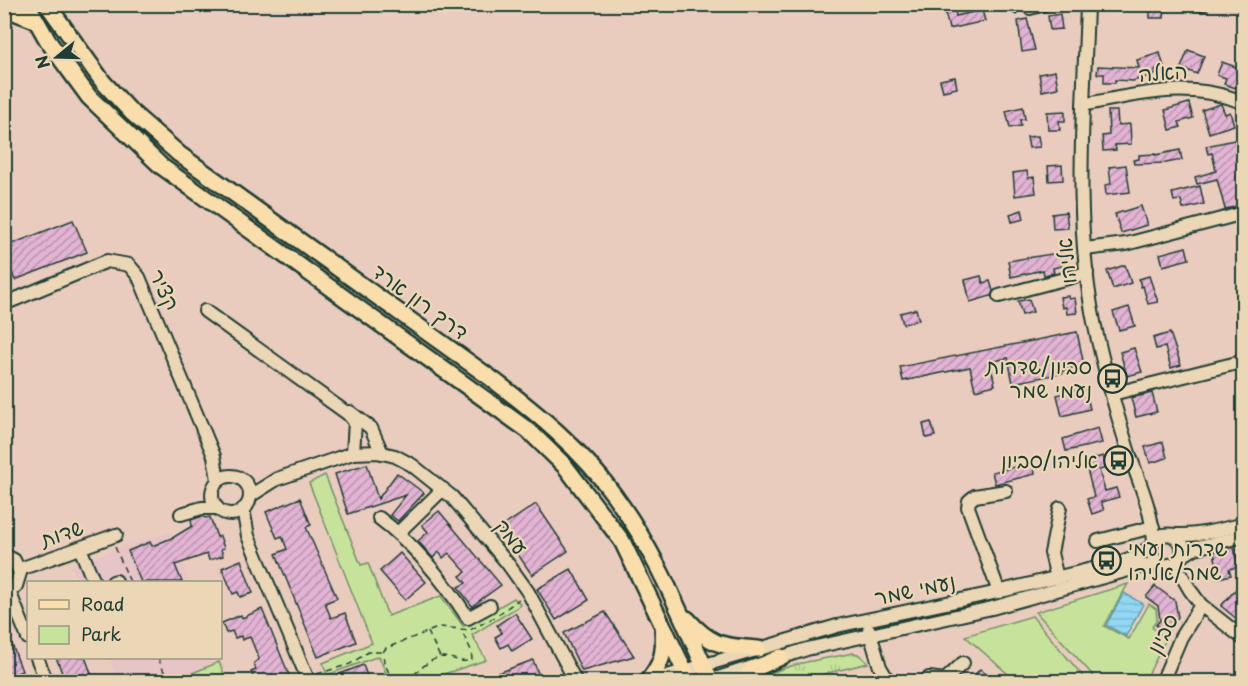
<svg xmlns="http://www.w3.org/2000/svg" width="1248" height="686" font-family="'Playpen Sans','Playpen Sans Hebrew',sans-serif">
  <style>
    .built { fill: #e7c4c5 }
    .grass { fill: url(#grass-tufts); stroke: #739068; stroke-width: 1.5 }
    .park { fill: #c7e39b; stroke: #739068; stroke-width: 1.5 }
    .water { fill: url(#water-rules); stroke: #649aa7; stroke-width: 1.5 }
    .building { fill: url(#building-hatch); stroke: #1f3d34; stroke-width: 1.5 }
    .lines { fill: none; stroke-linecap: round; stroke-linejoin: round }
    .minor-casing { stroke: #1f3d34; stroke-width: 16 }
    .major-casing { stroke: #1f3d34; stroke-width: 20 }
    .path { stroke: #1f3d34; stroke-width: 1.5; stroke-dasharray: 6 4.5; stroke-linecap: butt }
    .minor { stroke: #ebd7b5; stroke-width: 12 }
    .major { stroke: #f9deab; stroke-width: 15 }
    .labels { text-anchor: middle; stroke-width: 4.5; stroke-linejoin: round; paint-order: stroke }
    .street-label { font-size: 21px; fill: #1f3d34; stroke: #ebd7b5 }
    .poi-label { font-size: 21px; fill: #1f3d34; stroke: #ebd7b5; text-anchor: end }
  </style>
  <defs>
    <pattern id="grass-tufts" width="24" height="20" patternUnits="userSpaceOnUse" patternTransform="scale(1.5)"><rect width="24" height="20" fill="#c7e39b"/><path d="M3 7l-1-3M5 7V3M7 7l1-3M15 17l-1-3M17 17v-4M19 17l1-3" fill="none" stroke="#aac486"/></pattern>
    <pattern id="water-rules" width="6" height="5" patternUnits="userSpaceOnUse" patternTransform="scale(1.5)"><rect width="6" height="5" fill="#92d8f4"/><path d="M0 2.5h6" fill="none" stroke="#7dbad2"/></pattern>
    <pattern id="building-hatch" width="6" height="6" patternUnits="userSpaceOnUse" patternTransform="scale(1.5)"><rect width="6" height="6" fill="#e3b3d4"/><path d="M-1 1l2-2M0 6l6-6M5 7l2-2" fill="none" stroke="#b793ad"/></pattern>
  </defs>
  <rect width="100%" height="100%" fill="#e9ccbe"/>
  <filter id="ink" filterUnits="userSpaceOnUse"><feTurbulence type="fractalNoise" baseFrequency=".0167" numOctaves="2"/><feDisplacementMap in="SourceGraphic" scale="12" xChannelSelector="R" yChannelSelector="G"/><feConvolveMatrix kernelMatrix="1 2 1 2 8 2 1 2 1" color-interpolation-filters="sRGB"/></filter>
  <g filter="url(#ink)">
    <g class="built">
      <path d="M169,532L189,582H79L71,565Z"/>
      <path d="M109,658H220L229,681H119Z"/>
    </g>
    <path class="grass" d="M853,653L858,654L868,663L796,681H757C783,663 822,660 853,653Z"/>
    <g class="park">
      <path d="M325,475L361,565L368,563L388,616L441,596L463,626L468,625L514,598L521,605L472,635L486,660L423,681H389L379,656L327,675L323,663L372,643L309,483Z"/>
      <path d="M1128,584L1104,626L1129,639L1149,604L1156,609L1157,620L1152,627L1166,639L1145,681H1098L1036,612Z"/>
      <path d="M1032,616L1087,681H1016L965,636Z"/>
      <path d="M219,662L227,681H179L178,679Z"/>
    </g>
    <path class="water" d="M1124,593L1143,604L1126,636L1106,625Z"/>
    <g class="building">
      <path d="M943,4H954L956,16L982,10L985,21L949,29Z"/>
      <path d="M1000,4H1022L1016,15Z"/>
      <path d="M1150,6H1165L1164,18H1150Z"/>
      <path d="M1060,14L1062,29L1050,30L1048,16Z"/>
      <path d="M1027,19L1035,50L1022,52L1018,21Z"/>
      <path d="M1188,50L1204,56L1197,74L1181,68Z"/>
      <path d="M1160,53L1164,67L1155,70L1156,74L1133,81L1115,80V83H1104V74H1097L1098,66L1139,68L1137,60Z"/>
      <path d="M1222,62L1244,70V77L1239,89L1224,84L1226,78L1217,75Z"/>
      <path d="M1055,71L1058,88L1042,91L1039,74Z"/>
      <path d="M955,77L957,88L943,91L940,80Z"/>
      <path d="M1189,103L1193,118L1179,122L1181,127L1170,130L1165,110Z"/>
      <path d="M1221,104L1225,114L1230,112L1234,125L1209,133L1202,110Z"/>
      <path d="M1023,107L1025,119L1020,120L1021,126L1010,128L1006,111Z"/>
      <path d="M1065,111V121H1059L1060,130H1048L1047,112Z"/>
      <path d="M1108,111H1117L1118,125L1130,124L1131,144L1115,145L1116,150L1103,151L1102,136L1109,135Z"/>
      <path d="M1038,136L1040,147L1029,148L1027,137Z"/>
      <path d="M1244,138V168L1238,170L1244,190V205L1225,209L1217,179L1197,184L1195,177L1216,171L1212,153L1208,154L1206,146Z"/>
      <path d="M1180,150L1182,160L1166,163L1134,164L1133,160L1139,159V155L1155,154V155Z"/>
      <path d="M1062,165L1063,180L1049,181L1048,166Z"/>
      <path d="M1126,165L1130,192L1106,195L1105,185L1111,184L1109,167Z"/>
      <path d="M1027,171L1028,178L1034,177L1036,193L1015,196L1013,173Z"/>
      <path d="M1200,186L1204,204L1183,209L1181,200L1174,201L1172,193Z"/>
      <path d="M1141,206L1147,225L1121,233L1115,214Z"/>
      <path d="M1022,210L1024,219L1012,222L1010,214Z"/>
      <path d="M1066,212L1068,228L1053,229L1052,214Z"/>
      <path d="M73,220L87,252L15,280L4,254V247Z"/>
      <path d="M1186,247L1189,259L1163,266L1160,254Z"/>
      <path d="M1064,252L1067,265L1053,268L1054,273L1044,275L1043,270L1011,277L1008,261Z"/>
      <path d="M1125,265L1131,283L1113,289L1107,271Z"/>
      <path d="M981,276L983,283L990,281L993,291L991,296L970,302L965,280Z"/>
      <path d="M1149,276L1158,302L1148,304L1143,286L1141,287L1139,279Z"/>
      <path d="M1068,296L1069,299L1075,298L1077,313L1067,314L1066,307L1062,308L1060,297Z"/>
      <path d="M1029,299L1033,312L1022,315L1018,301Z"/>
      <path d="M1129,307L1135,326L1119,330L1113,312Z"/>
      <path d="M916,309L919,320L903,324L900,313Z"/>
      <path d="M1077,332L1084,365L1063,370V373L1013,383L1008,358L990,362L995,385L975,390L970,367L903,381L900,367Z"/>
      <path d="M1170,333L1181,365L1171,368L1165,347L1156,349L1153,338Z"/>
      <path d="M1134,348L1142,372L1127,376L1120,352Z"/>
      <path d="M1085,388L1090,409L1062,416L1057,395Z"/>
      <path d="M1152,393L1157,412L1136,417L1131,398Z"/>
      <path d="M931,422L935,436L926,438L923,424Z"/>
      <path d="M1098,428L1102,443L1066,451L1063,439Z"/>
      <path d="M1163,442L1167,458L1150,463L1145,447Z"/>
      <path d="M1103,456L1107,468L1099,470L1105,491L1116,488L1119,497L1101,502L1104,510L1092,514L1087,499L1094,497L1085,461Z"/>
      <path d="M1033,463L1035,474L995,484L992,472Z"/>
      <path d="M367,464L378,499L397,473L424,493L398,521L390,515L406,495L348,514L335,474Z"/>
      <path d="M300,498L311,525L306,527L337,598L325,603L331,618L345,613L356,642L318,657L276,554L287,549L282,536L277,538L266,512Z"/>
      <path d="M536,504L568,551L532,575L500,528Z"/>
      <path d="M439,511L501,585L472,606L458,587L466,583L460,576L466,572L449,553L443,558L439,552L433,558L418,541L428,532L422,525Z"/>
      <path d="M203,516L205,518L210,517L217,537L220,536L224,548L221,549L223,556L209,560L207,554L175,565L182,582H141L128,551L150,542L152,546L174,537L192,526L191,520Z"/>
      <path d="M1234,547L1238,567L1229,569L1231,575L1219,578L1214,552Z"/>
      <path d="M400,553L426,582L405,600L380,571Z"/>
      <path d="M241,560L253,593L240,597L238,592L233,594L222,568Z"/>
      <path d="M571,569L589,600L556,620L537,589Z"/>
      <path d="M1244,580V625L1221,606Z"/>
      <path d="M1155,586L1175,601L1178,617L1167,632L1156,625L1160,620L1158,606L1146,597Z"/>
      <path d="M262,609L289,675L274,680L273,678L266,681H255L251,672L256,670L254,663L259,659L250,637L242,640L241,636L235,638L232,631L226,633L222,623L241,615L242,618Z"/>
      <path d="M605,612L634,656L582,671L564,633Z"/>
      <path d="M515,613L532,639L512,651L508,644L501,648L495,637L502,633L497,625Z"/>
      <path d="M10,639L22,671L10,676L8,671L4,672V641Z"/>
      <path d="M56,657H85L94,681H65Z"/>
      <path d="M533,660L541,681H501L498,673Z"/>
      <path d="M363,665L369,681H322Z"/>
      <path d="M980,669L994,681H969Z"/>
    </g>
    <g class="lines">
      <defs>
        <g id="minor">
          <path d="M1087,4C1084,110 1073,218 1094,322C1103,365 1115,408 1128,450C1138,480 1152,509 1154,542"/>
          <path d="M1200,4H1203"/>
          <path d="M1030,8L1045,4"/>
          <path d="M1083,105C1137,94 1191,80 1244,103"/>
          <path d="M1085,249L1126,244L1244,213"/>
          <path d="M999,296L1087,273"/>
          <path d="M4,304L107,261L129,265L139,277L214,456L218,480"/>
          <path d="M205,311L348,414L355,422L353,453"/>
          <path d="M1112,394L1241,362"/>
          <path d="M350,412L371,428L382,453"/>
          <circle cx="231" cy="495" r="19"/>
          <path d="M250,496L277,479L353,453L378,452L395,456L412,465L452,497L508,564L528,592L576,682"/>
          <path d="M243,509L248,536L309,682"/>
          <path d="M181,514L202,508H217"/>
          <path d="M379,518C415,545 444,581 468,618L490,606"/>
          <path d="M398,533L443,489"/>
          <path d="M1172,535L1182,543V556L1175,564L1163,566C1151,560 1146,544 1160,536C1165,533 1172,535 1178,535C1200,536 1222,529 1244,524"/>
          <path d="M1098,541L1153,527"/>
          <path d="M80,548L94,582"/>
          <path d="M4,555L14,560L20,573L16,586L4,593"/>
          <path d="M1182,556L1195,548L1244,536"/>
          <path d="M1175,564L1190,590L1201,605L1244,639"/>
          <path d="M20,569L116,535"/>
          <path d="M1057,578L1051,553L1060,508"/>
          <path d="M113,582L116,581"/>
          <path d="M9,591L28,638"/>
          <path d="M999,592L968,507L969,501L975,496L1006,491"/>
          <path d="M869,630L880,667L889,682"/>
          <path d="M37,658L47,682"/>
          <path d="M647,682L837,626L989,594L1121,562L1137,556L1152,546"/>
          <path d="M706,682L807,649L992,608L1143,566L1159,564"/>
          <path d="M925,682L929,678L945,680L963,663"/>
          <path d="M1162,682L1181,637L1201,605"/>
        </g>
        <g id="major">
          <path d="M27,4L48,41L89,97L161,166L529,431L565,466L622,541L690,682"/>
          <path d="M47,4L103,82L131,112L179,154L492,379C537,413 581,449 614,495C656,552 682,618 711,682"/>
          <path d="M4,8L35,20"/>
          <path d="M687,619C712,647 723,646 758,649"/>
          <path d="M647,682C662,664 665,653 663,630"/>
          <path d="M743,682L752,670L781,657"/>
        </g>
      </defs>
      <use href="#minor" class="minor-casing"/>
      <use href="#major" class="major-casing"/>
      <g class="path">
        <path d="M115,547L130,582"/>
        <path d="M428,632L440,657"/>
        <path d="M158,658L166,676L172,678L174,682"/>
        <path d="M317,674L350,664L368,652H382"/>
        <path d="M393,682L384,662L383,652L386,648L440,627L470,630L495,617L519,599"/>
        <path d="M407,682C416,673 429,658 443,657C454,657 462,665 472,659L471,650L461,630"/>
      </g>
      <use href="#minor" class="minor"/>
      <use href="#major" class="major"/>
    </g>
  </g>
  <defs>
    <symbol id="bus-ring" viewBox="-11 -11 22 22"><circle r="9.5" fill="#ebd7b5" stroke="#1f3d34" stroke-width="1.5"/><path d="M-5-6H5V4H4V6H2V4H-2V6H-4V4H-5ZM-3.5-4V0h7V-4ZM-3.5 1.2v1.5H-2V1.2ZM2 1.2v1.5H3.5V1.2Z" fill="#1f3d34"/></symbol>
  </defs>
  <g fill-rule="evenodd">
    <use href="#bus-ring" x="1096" y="362" width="33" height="33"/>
    <use href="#bus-ring" x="1102" y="444" width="33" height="33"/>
    <use href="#bus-ring" x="1090" y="544" width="33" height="33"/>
  </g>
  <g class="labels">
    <g class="street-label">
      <text transform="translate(1163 73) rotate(-4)" y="7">האלה</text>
      <text transform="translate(1067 261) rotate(-96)" y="7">אליהו</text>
      <text transform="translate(164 290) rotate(65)" y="7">קציר</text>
      <text transform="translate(420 302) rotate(36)" y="7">דרך רון ארד</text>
      <text transform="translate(62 534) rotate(-19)" y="7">שדות</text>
      <text transform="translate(511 537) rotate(52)" y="7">עמק</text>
      <text transform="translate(915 590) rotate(-12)" y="7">נעמי שמר</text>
      <text transform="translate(1163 634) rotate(-63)" y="7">סביון</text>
    </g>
    <g class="poi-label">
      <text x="1092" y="374">סביון/שדרות<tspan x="1092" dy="24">נעמי שמר</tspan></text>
      <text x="1098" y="468">אליהו/סביון</text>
      <text x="1128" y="556" text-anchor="start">שדרות נעמי<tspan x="1128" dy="24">שמר/אליהו</tspan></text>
    </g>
  </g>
  <rect width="1248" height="686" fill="none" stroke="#ebd7b5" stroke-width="24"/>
  <rect x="12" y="12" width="1224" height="662" fill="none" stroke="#1f3d34" stroke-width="2" filter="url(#ink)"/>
  <rect x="27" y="581" width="195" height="78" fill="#ebd7b5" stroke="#999981" stroke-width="1.5"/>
  <rect x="39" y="600" width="30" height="9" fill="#f9deab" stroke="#999981" stroke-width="1.5"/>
  <text x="81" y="611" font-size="18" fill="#1f3d34">Road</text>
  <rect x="39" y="626" width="30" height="18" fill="#c7e39b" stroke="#999981" stroke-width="1.5"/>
  <text x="81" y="641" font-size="18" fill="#1f3d34">Park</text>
  <g transform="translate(57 57) rotate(251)" stroke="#ebd7b5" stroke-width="4.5" paint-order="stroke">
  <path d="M0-4.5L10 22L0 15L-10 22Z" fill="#1f3d34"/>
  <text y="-9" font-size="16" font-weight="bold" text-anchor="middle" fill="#1f3d34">N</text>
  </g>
</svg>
